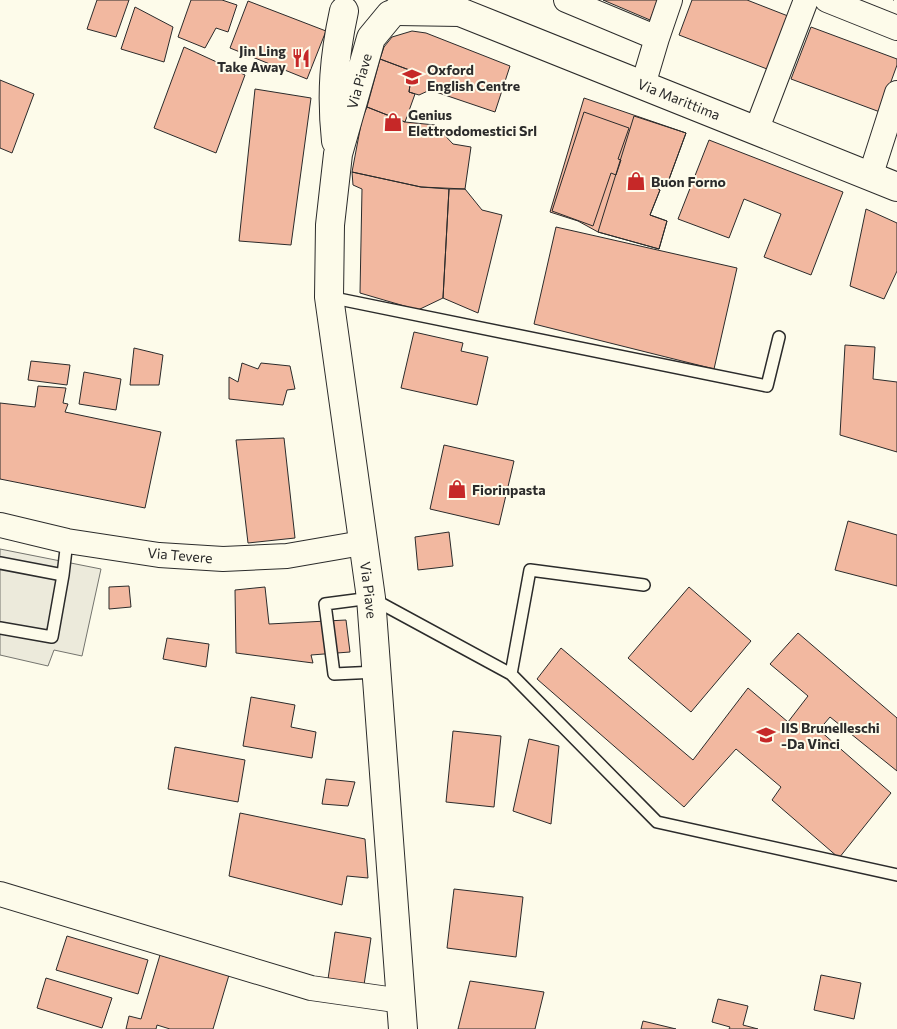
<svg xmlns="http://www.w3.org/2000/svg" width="897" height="1029" font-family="Commissioner,sans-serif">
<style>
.parking{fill:#eceadb;stroke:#74746e}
.building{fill:#f2b8a0;stroke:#2b2b2b}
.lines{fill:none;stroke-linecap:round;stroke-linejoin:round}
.service-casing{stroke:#2b2b2b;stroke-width:14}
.minor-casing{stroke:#2b2b2b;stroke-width:26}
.secondary-casing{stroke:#2b2b2b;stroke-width:30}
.primary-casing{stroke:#2b2b2b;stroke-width:30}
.service{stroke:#fdfbea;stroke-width:11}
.minor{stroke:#fdfbea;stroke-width:24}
.secondary{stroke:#fdfbea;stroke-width:28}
.primary{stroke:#fdfbea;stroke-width:28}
.fence{stroke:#2b2b2b;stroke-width:1;stroke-dasharray:6 2.5;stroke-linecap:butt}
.labels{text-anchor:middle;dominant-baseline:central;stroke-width:4;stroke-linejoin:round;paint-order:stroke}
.poi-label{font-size:14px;font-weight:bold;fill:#2b2b2b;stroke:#fdfbea;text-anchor:start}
.street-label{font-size:14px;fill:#2b2b2b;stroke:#fdfbea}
</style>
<rect width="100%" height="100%" fill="#fdfbea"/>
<path class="parking" d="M0 549 101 569 82 656 54 650 48 666 0 655Z"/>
<path class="building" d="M97 0H129L116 37 87 29Z
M191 0H222L237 5 228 32 216 28 205 48 178 37Z
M603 0H658L650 20Z
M692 0H747L788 16 767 69 679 35Z
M248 1 326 31 307 79 230 48Z
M135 7 173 27 164 62 121 49Z
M811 27 897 59V65L880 112 791 79Z
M412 31 426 33 510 66 495 112 430 90 419 95 409 92 412 71 380 59 384 47 392 37Z
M184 47 245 75 216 153 154 128Z
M380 59 412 71 409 92 415 94 405 122 367 107Z
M0 80 34 94 12 153 0 148Z
M255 89 311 98 291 245 239 241Z
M584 98 686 133 668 182 658 179 656 187 660 190 650 215 667 221 659 249 598 232 578 221 550 212Z
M367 107 405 122 435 125 453 144 471 147 465 189 421 187 352 172 362 119Z
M584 112 629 128 618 159 621 160 616 175 611 173 593 226 552 211Z
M634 116 686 133 668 182 658 179 656 187 660 190 650 215 667 221 659 249 598 232Z
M709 140 843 192 811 275 764 257 781 214 744 199 729 238 678 219Z
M352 172 421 187 449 189 443 298 418 310 360 293 362 189 353 185Z
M449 189H465L482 210 502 215 478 313 443 298Z
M866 209 897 223V271L884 299 850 286Z
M556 227 737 268 714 369 534 324Z
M414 332 463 343 461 351 488 357 477 405 401 388Z
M845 345 875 347 873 379 897 382V452L840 435Z
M134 348 163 355 159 385H130Z
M31 361 70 365 67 385 28 380Z
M242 363 258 369 261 363 290 366 295 389 287 390 283 405 229 399V377L238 382Z
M84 372 121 379 116 410 79 404Z
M38 386 66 388 63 403 68 404 65 412 161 432 145 508 0 479V403L35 407Z
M284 438 295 538 248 543 236 440Z
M444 445 514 461 499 525 430 509Z
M848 521 897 535V586L835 570Z
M449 532 453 566 418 570 415 537Z
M129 586 131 607 109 609V587Z
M265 587 269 624 346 620 350 652 311 655 313 663 236 653 235 590Z
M689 587 751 641 691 712 628 658Z
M798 633 897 718V771L830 717 819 730 891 793 839 858 772 800 781 787 736 749 684 807 537 679 561 648 693 760 748 688 788 722 808 696 770 664Z
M167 638 209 644 206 667 163 659Z
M251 697 295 705 291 727 316 732 312 758 243 746Z
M453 731 501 736 494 807 446 802Z
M529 739 559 746 551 824 513 811Z
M175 747 245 760 238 802 168 789Z
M326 779 355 782 348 806 322 804Z
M240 813 365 839 368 878 347 876 342 905 229 876Z
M454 889 523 897 516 957 447 948Z
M335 932 371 938 364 985 328 979Z
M67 936 148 960 138 994 56 970Z
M160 955 229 975 213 1029H170L157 1025 156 1029H126L129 1016 141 1019Z
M821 975 861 983 854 1019 814 1010Z
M46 978 112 998 102 1028 37 1008Z
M470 981 544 992 535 1029H458Z
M718 999 748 1006 743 1025 758 1029H729L730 1027 712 1022Z
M643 1021 676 1029H641Z"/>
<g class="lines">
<g class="service-casing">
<path id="service" d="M329 297 767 386 779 337
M0 563 63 575 52 637 0 628
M63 575 67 541
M377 672 334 674 325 604 371 598 511 674 530 570 644 585
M511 674 657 822 897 875"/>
</g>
<g class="minor-casing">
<path id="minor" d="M566 0 657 38 643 85
M827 0 897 28
M657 38 670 0
M756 131 806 0
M870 177 897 93
M0 525 67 541 159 555 223 559 287 556 362 543
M0 894 311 988 402 1001"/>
</g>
<g class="secondary-casing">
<path id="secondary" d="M397 11 460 12 897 187"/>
</g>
<g class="primary-casing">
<path id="primary" d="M390 15 371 38 338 154 330 225 329 297 371 598 403 1029
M336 141C331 94 334 57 344 11"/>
</g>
<use href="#service" class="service"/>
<use href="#minor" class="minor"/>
<use href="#secondary" class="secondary"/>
<use href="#primary" class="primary"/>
<path class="fence" d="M893 0H894"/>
</g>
<defs>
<g id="restaurant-bare" transform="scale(1.5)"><path d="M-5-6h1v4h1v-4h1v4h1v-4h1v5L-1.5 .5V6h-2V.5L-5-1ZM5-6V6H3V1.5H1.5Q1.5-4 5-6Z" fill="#c62828" stroke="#fdfbea" stroke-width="2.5" paint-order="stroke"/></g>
<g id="school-bare" transform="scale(1.5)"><path d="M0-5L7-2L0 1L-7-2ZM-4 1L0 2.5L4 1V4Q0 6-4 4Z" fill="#c62828" stroke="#fdfbea" stroke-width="2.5" paint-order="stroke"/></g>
<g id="shop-bare" transform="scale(1.5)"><path d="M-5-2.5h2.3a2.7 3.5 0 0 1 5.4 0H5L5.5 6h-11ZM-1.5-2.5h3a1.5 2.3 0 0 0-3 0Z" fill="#c62828" stroke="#fdfbea" stroke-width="2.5" paint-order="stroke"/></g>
</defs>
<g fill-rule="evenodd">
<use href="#restaurant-bare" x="301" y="58"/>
<use href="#school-bare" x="412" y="77"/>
<use href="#shop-bare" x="393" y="122"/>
<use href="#shop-bare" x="636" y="181"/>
<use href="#shop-bare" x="457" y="489"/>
<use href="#school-bare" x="766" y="735"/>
</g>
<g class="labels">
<g class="poi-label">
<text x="286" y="50" text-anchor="end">Jin Ling<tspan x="286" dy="16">Take Away</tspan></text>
<text x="427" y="69">Oxford<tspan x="427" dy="16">English Centre</tspan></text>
<text x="408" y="114">Genius<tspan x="408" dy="16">Elettrodomestici Srl</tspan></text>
<text x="651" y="181">Buon Forno</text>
<text x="472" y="489">Fiorinpasta</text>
<text x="781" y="727">IIS Brunelleschi<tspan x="781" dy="16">-Da Vinci</tspan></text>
</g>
<g class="street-label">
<text transform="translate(359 81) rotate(-74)">Via Piave</text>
<text transform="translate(679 99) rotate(22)">Via Marittima</text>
<text transform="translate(180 555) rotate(5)">Via Tevere</text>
<text transform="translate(369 590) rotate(83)">Via Piave</text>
</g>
</g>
</svg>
